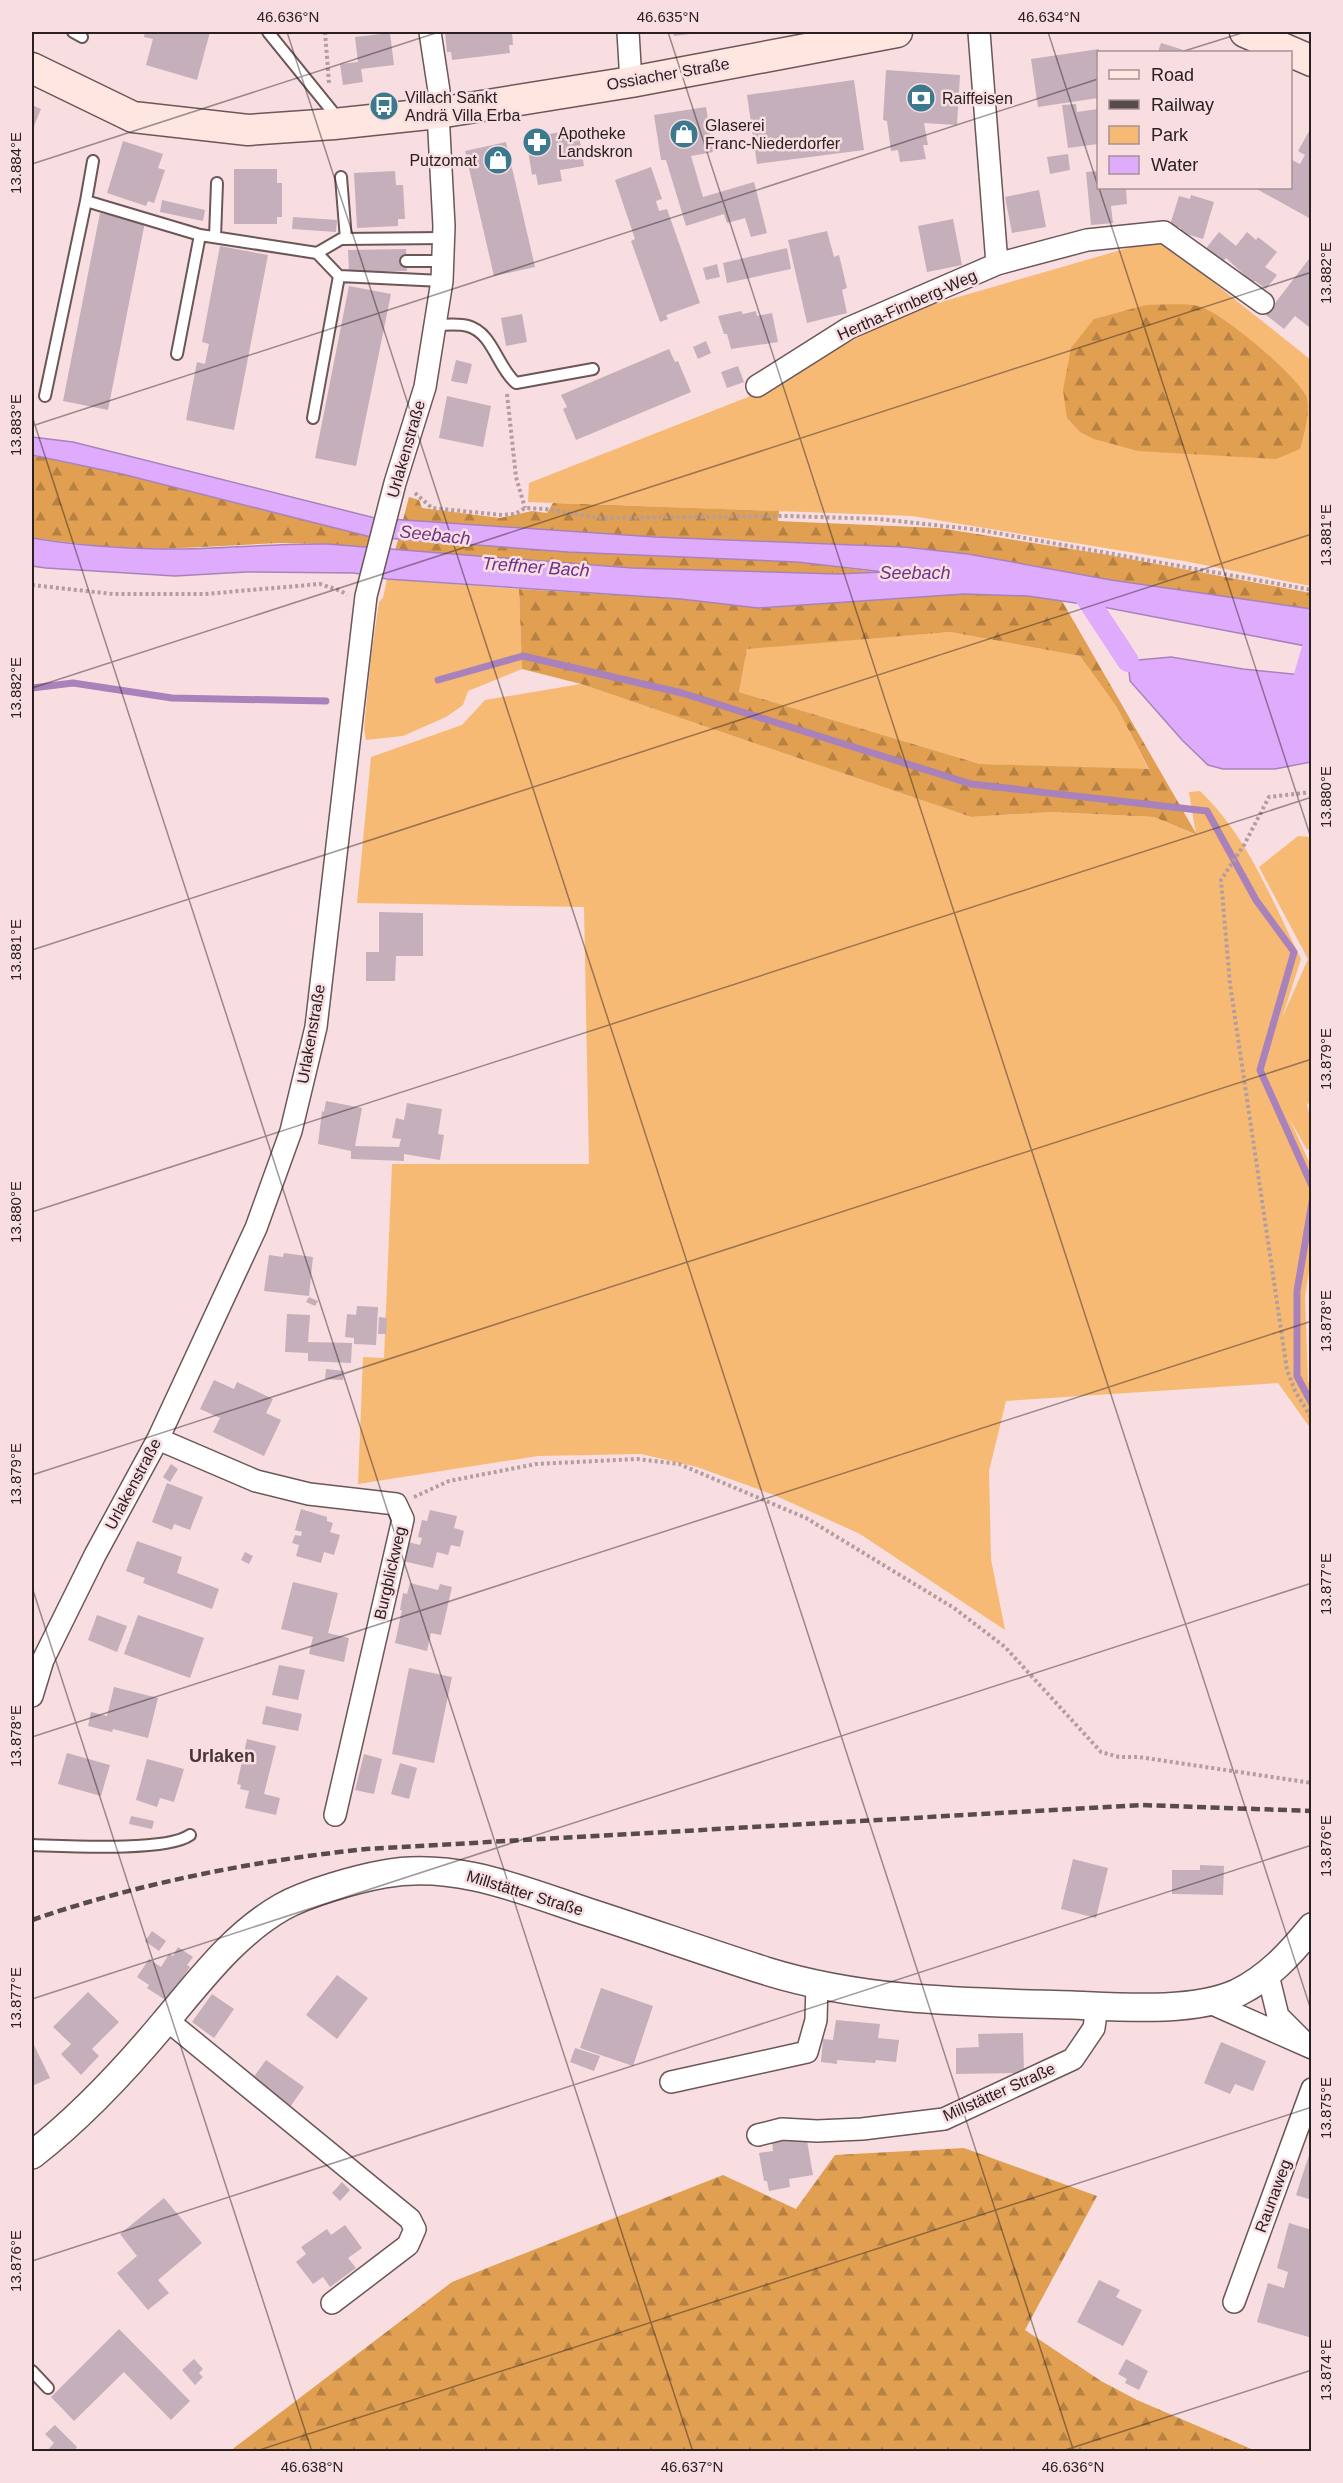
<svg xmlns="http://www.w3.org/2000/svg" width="1343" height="2483" font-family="Arial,sans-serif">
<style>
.green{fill:#f6ba75}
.forest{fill:url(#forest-firs);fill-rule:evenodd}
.water{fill:#dfacfd;stroke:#a982bb;stroke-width:1.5}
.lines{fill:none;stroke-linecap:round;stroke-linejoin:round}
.stream{stroke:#a982bb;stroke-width:7}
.canal{stroke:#dfacfd;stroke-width:22}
.building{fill:#c4afbb}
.service-casing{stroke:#6c5658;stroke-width:14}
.minor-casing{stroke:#6c5658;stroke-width:24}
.tertiary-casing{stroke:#6c5658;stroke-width:30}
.secondary-casing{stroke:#6c5658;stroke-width:33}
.path{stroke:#b29d9f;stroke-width:4;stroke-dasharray:3 3;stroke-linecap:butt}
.service{stroke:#fff;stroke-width:10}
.minor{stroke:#fff;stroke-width:21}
.tertiary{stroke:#fff;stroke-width:27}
.secondary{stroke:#fee7e0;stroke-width:30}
.rail{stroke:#584b4c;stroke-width:4.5;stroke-dasharray:9 4.5;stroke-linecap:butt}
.ticks{fill:none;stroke:#2a2021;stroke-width:1.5;stroke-opacity:0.45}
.labels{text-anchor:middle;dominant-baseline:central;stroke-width:5;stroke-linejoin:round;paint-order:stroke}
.street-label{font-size:16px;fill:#2a2021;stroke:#f8dee0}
.poi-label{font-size:16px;fill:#2a2021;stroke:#f8dee0;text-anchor:start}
.water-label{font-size:18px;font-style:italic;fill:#6e318d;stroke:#f8dee0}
.neighbourhood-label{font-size:18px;font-weight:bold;fill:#493537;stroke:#f8dee0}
.neatline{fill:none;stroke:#2a2021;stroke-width:2}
.ticks-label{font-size:15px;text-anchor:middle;fill:#2a2021}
</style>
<defs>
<pattern id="forest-firs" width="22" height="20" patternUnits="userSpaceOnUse" patternTransform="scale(1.5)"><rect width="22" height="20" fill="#e09f51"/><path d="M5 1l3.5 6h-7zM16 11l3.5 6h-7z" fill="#b68143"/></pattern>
</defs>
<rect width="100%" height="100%" fill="#f8dee0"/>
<path class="green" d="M1159 239 1311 360V586L1184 561 912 516 528 502 529 483 748 397 903 313Z
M387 579 519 589 522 669 468 691 463 705 446 717 403 736 366 740 364 728 371 657 379 602 383 598Z
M950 632 1080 656 1116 706 1149 770 980 764 739 692 747 648Z
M581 684 971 817 1052 812 1154 817 1196 835 1189 792 1200 791C1248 837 1272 900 1301 959L1282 1018 1308 959 1259 867 1298 836 1311 837 1312 1099 1307 1105 1311 1120 1312 1146 1307 1150 1289 1118 1311 1166V1258L1305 1297 1308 1381 1311 1387V1429L1278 1383 1006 1401 989 1471 991 1559 1005 1630 860 1534 774 1495 697 1467 641 1454 538 1456 358 1484 363 1357 384 1358 392 1164H589L584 907 357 903 371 757 462 725 485 700Z"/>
<path class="forest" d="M1146 305C1162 305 1182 303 1198 306 1221 311 1293 373 1305 394 1312 406 1304 435 1300 449L1276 459 1138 451 1094 439 1080 432 1067 418 1063 390 1071 348 1094 319Z
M32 455 122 474 371 537 368 548 327 544 279 543 162 549 99 546 32 538Z
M409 497 419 500 422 508 500 518 532 511 547 513 553 503 779 511 778 521 939 528 1109 555 1311 593V609L1111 580 968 554 904 547 655 537 403 520Z
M398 540 797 562 884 573 837 574 632 568 395 550Z
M519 589 681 599 758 608 964 594 1028 596 1062 601 1197 835 1154 817 1052 812 971 817 581 684 522 669ZM950 632 1080 656 1116 706 1149 769 980 764 739 692 747 649Z
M964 2148 1097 2196 1025 2330 1101 2381 1137 2400 1256 2451H230L452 2282 723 2175 796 2209 835 2155Z"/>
<path class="water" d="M32 437 73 442 375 518 655 537 904 547 968 554 1111 580 1311 609V647L1103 607 1028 596 964 594 758 608 681 599 387 579 354 573 246 572 175 576 46 568 32 566V538C74 545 118 548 161 549 216 550 272 543 327 544L632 568 837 574 884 572 797 562 568 552 371 537 122 474 32 455Z
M1171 657 1243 669 1311 676V762L1275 769H1223L1208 765 1183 741 1130 681 1128 661Z"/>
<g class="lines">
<path class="stream" d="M438 680 523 656 682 693 971 784 1207 811 1256 900 1294 952 1260 1070 1312 1186
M32 688 73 683 172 698 326 701
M1312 1202 1297 1291V1376L1312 1404"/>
<path class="canal" d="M1082 591 1128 661
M1305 675 1312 651"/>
</g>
<path class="building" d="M145 32H210L197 80 146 65 153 39 144 37Z
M445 32H512L513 45H509L510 53 452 60 451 52H447Z
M673 32H698V33L674 36Z
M390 33 394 65 361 69 363 82 343 85 340 64 358 62 355 37Z
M1161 43 1190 52H1158Z
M1099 49 1098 98 1038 107 1031 59Z
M886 70 960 75 957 125 924 123 928 145H923L926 159 900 162 898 150 891 151 887 121 883 120Z
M854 80 864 150 757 164 747 95Z
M1076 104 1077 112 1098 109V144L1068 148 1062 105Z
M32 105 41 109 32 131Z
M706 107 713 152 691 156 703 197 754 182 767 233 751 237 745 218 727 223 724 214 686 226 666 160H661L654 115Z
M1312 126V215L1309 218 1255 188H1290V159L1300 164 1305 155 1298 151Z
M578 129 584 166 560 170 562 181 538 185 536 174 532 175 526 138Z
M123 141 163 154 158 168 165 170 154 203 148 201 146 206 107 193Z
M506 142 535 267 494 276 465 151Z
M1068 154 1070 170 1050 174 1047 157Z
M651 167 662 199 656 201 659 211 667 209 700 303 666 315 668 319 660 322 631 241 635 239 615 180Z
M234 169H277V183H282V217H277V224H234Z
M395 171 396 185H403L405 219H398V226L357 228 354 173Z
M1098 171V188H1126L1127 204 1111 206 1113 223 1091 225 1086 172Z
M1039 190 1046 227 1012 233 1005 197Z
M1191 195 1214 202 1203 239 1180 232 1181 228 1170 225 1179 196 1190 199Z
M162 200 205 210 203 221 160 212Z
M100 213 145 222 108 410 63 401Z
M293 217 337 220 336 232 292 229Z
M953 219 962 265 927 272 918 226Z
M827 231 834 257 839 255 847 288 842 290 847 313 807 323 788 240Z
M1219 232 1236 246 1247 232 1256 240 1258 237 1277 252 1265 267 1277 275 1266 289 1255 281 1253 283 1226 258 1221 264 1204 251Z
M220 246 268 255 234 430 186 420 197 362 205 364 209 344 202 342Z
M787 248 791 269 727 283 723 263Z
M406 249 407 271 349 272 348 250Z
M1312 255V325L1309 327 1295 316 1284 329 1266 315Z
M717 264 720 277 706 280 703 268Z
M349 286 391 294 356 466 315 458Z
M741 311 743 314 756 311 757 316 772 313 778 342 731 349 727 334H724L718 316Z
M522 314 527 342 506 346 501 318Z
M706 341 711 353 698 359 693 347Z
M669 349 675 362 678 361 691 392 576 440 563 409 567 407 561 395Z
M456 360 472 364 467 384 451 381Z
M738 366 744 382 727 388 721 372Z
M447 396 491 406 483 447 439 438Z
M379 912 423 913V956H396L395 981H366V952H379Z
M326 1101 362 1108 355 1146 399 1147 401 1139 392 1138 396 1118 404 1120 407 1103 442 1109 438 1134 444 1135 440 1160 404 1154V1161L351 1159V1151L318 1144 322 1111 324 1112Z
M284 1253 313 1257 309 1296 264 1291 269 1255 283 1257Z
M309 1297 318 1301 315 1306 306 1302Z
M357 1306 378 1307 376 1345 354 1344V1338L345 1337 347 1314 356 1315Z
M287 1314 310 1315 308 1342 352 1343 351 1363 308 1361V1353L285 1352Z
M379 1317 387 1318 386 1334H378Z
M326 1369 344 1371 343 1380 325 1379Z
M214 1380 234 1389 237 1382 273 1399 266 1413 281 1420 264 1456 213 1432 220 1418 200 1409Z
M171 1464 178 1469 170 1482 163 1477Z
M167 1483 203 1497 190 1530 174 1524 172 1530 152 1522Z
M301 1509 327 1517V1521L333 1523 330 1532 340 1535 334 1555 324 1552 321 1563 296 1556 299 1545 292 1543 295 1535 301 1536 302 1532 295 1530Z
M430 1510 457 1516 454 1528 464 1531 460 1547 451 1545 448 1555 437 1552 433 1568 403 1561 408 1542 420 1545 422 1538 418 1537 422 1520 427 1521Z
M137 1541 182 1557 177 1573 219 1589 212 1609 143 1583 145 1578 126 1571Z
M245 1552 253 1556 249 1564 241 1560Z
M293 1582 338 1593 328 1633 349 1638 344 1662 309 1654 313 1637 281 1629Z
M410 1583 438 1590 440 1584 452 1587 441 1635 431 1633 427 1651 395 1643 402 1610H400L403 1593 407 1594Z
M97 1615 127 1626 117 1652 88 1640Z
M138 1615 204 1638 190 1678 124 1654Z
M279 1665 305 1670 298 1700 272 1695Z
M409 1668 452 1677 434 1763 392 1754Z
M114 1687 158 1698 148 1738 113 1729 112 1732 88 1726 91 1712 107 1716Z
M266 1706 302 1714 298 1731 262 1724Z
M247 1739 276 1746 264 1794 280 1798 276 1815 245 1808 249 1791 240 1789 241 1785 237 1784Z
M67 1753 110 1765 101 1796 58 1784Z
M364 1754 382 1759 374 1794 355 1790Z
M147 1759 184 1769 174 1802 160 1798 157 1807 136 1800Z
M400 1763 417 1768 409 1799 391 1794Z
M131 1816 154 1821 152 1829 129 1824Z
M1073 1859 1108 1868 1096 1918 1061 1909Z
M1200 1865 1224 1866 1223 1895 1172 1894V1870H1200Z
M152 1931 166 1941 159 1951 145 1941Z
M178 1947 193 1957 187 1965 190 1967 167 2001 147 1988 149 1985 137 1977 149 1959 161 1967 169 1954 173 1956Z
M337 1975 368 1998 337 2039 306 2015Z
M601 1988 653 2006 633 2066 580 2048Z
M88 1992 119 2022 92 2049 99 2056 81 2075 61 2054 71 2044 53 2027Z
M212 1994 234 2009 214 2038 192 2022Z
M836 2020 880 2024 878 2038 899 2040 896 2062 876 2060 875 2063 837 2060V2064L821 2062 823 2039 833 2040Z
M1023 2033 1024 2073 956 2074V2048L979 2047 978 2034Z
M32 2041 50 2078 32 2086Z
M1221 2042 1266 2061 1253 2091 1235 2084 1230 2094 1204 2083Z
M575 2048 600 2056 594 2071 570 2062Z
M266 2060 304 2087 288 2110 250 2082Z
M806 2135 813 2175 789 2179 790 2187 769 2191 767 2181H764L759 2153 773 2151 772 2141Z
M1312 2146V2200L1296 2195Z
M342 2182 350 2190 340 2201 332 2193Z
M164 2198 202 2243 158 2280 169 2293 148 2310 117 2273 137 2256 120 2234Z
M1289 2223 1312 2230V2338L1257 2322 1268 2283 1284 2288 1288 2272 1277 2268Z
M345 2225 362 2248 348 2258 356 2268 330 2287 323 2277 313 2284 296 2262 306 2254 301 2247 327 2229 331 2235Z
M1099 2280 1120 2290 1116 2297 1142 2310 1123 2346 1077 2322Z
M119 2329 190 2401 171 2420 124 2372 74 2421 51 2397Z
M194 2359 203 2369 199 2373 203 2377 195 2385 182 2370Z
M1126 2359 1148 2371 1139 2390 1125 2383 1127 2379 1118 2374Z
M55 2425 77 2447 73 2452H46L54 2443 45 2434Z"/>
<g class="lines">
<g class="service-casing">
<path id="service" d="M73 32 82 37
M268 32 332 111 333 121
M341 177 346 239
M86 201 93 161
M215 237 217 183
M317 253 339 276 442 281
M406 261H443
M435 325C445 325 458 323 468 326 493 333 497 367 516 383L593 369
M177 354 200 235
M45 396 86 201 200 235 317 253 341 239 444 238
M313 418 339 276
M32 1845C65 1846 166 1852 190 1835
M32 2371 48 2388"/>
</g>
<g class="minor-casing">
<path id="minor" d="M628 32 631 82
M979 32 997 264
M757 386 849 328 997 264 1087 240 1164 232 1263 303
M158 1439 256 1481 309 1494 396 1504 403 1519 335 1815
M32 1696 43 1660 95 1555 158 1439 256 1228 291 1131 316 1027 366 596 395 483 425 387 442 281 444 226 438 113 439 91 430 32
M1268 1975 1278 2016 1301 2039
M1208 2002 1312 2048
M167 2020 410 2219 415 2229 408 2245 332 2303
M671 2082 807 2052 816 2020 817 1983
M758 2135 782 2129 817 2131 862 2129 944 2119 1073 2059 1094 2028 1097 2006
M1234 2302 1312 2089"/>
</g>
<g class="tertiary-casing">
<path id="tertiary" d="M32 2155C81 2117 124 2071 164 2023 199 1982 233 1935 282 1907 307 1893 356 1879 384 1874 455 1861 522 1890 588 1912 647 1931 706 1952 766 1971 866 2002 969 2002 1072 2005 1120 2007 1193 2013 1237 1993 1268 1978 1290 1954 1312 1927"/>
</g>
<g class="secondary-casing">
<path id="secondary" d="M1245 32 1312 61
M32 68 133 117 248 130 334 124 438 113 631 82 897 32"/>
</g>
<path class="path" d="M325 32 329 83
M507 394 516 477 525 508
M415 493 432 508 502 515 515 514 525 508 545 509 601 518 787 516 879 519 980 530 1312 590
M32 585 113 594H205L320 584 341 591 347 595
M1312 792 1269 797 1244 845 1221 880 1230 984 1287 1370 1295 1391 1312 1419
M414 1497 449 1481 536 1464 637 1459 679 1464 806 1518 954 1608 1005 1647 1101 1752 1119 1757H1139L1312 1783"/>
<use href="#service" class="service"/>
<use href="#minor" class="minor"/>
<use href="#tertiary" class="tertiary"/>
<use href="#secondary" class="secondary"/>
<path class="rail" d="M32 1920C139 1883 253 1861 366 1849L1141 1805 1312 1811"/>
</g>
<path class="ticks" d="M287 32 1074 2452M668 32 1312 2013M1048 32 1098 186M1181 52 1245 32M32 164 439 32M1099 188 1312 841M32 416 693 2452M32 426 1098 79M32 688 1312 272M32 950 1312 534M32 1212 1312 797M32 1475 1312 1059M32 1587 312 2452M32 1737 1312 1321M32 1999 1312 1583M32 2261 1312 1845M253 2452 1312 2107M1059 2452 1312 2370"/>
<defs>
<g id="bank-disc" transform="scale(1.5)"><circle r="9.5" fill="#3c798f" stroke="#f8dee0"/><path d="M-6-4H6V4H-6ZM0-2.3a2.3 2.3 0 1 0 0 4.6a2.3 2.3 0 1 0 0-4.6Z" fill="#fff"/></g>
<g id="bus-disc" transform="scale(1.5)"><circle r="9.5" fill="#3c798f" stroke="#f8dee0"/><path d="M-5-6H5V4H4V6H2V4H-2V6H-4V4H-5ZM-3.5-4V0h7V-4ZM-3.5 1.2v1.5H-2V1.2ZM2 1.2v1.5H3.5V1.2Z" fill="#fff"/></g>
<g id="shop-disc" transform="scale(1.5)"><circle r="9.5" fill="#3c798f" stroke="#f8dee0"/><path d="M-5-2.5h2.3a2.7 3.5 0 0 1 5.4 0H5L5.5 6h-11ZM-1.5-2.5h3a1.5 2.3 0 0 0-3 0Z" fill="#fff"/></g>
<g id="pharmacy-disc" transform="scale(1.5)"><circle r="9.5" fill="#3c798f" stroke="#f8dee0"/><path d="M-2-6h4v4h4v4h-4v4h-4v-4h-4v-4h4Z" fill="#fff"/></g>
</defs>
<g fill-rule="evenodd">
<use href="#bank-disc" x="921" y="98"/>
<use href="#bus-disc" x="384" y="106"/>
<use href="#shop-disc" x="684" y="134"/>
<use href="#pharmacy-disc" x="537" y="142"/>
<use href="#shop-disc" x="498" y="160"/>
</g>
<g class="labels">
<g class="street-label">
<text transform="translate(668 74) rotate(-10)">Ossiacher Straße</text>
<text transform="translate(907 305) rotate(-24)">Hertha-Firnberg-Weg</text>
<text transform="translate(406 449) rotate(-74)">Urlakenstraße</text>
<text transform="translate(311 1034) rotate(-80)">Urlakenstraße</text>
<text transform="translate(133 1484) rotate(-62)">Urlakenstraße</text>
<text transform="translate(390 1573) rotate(-77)">Burgblickweg</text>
<text transform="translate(525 1893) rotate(17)">Millstätter Straße</text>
<text transform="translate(999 2092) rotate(-24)">Millstätter Straße</text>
<text transform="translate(1273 2196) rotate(-70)">Raunaweg</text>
</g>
<g class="poi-label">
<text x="405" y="97">Villach Sankt<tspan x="405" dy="18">Andrä Villa Erba</tspan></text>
<text x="942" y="98">Raiffeisen</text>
<text x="705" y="125">Glaserei<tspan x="705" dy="18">Franc-Niederdorfer</tspan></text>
<text x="558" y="133">Apotheke<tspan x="558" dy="18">Landskron</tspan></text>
<text x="477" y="160" text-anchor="end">Putzomat</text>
</g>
<g class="water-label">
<text transform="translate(435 535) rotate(6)">Seebach</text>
<text transform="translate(536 567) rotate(4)">Treffner Bach</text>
<text x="915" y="573">Seebach</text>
</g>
<g class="neighbourhood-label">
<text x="222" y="1756">Urlaken</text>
</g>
</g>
<rect width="1343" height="2483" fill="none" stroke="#f8dee0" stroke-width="66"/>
<rect x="1097" y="51" width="195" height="138" fill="#f8dee0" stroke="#a69294" stroke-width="1.5"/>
<rect x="1109" y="70" width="30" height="9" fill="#fee7e0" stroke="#a69294" stroke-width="1.5"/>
<text x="1151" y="81" font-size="18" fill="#2a2021">Road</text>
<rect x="1109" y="100" width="30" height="9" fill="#584b4c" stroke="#a69294" stroke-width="1.5"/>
<text x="1151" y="111" font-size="18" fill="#2a2021">Railway</text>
<rect x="1109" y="126" width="30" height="18" fill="#f6ba75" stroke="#a69294" stroke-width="1.5"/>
<text x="1151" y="141" font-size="18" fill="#2a2021">Park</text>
<rect x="1109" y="156" width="30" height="18" fill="#dfacfd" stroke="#a69294" stroke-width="1.5"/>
<text x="1151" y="171" font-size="18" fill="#2a2021">Water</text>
<rect x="33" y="33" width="1277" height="2417" class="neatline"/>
<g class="ticks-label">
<text x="288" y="22">46.636°N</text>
<text x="668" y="22">46.635°N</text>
<text x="1049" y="22">46.634°N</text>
<text transform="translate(16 163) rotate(-90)" y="5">13.884°E</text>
<text transform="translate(1326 273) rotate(-90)" y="5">13.882°E</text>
<text transform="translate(16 425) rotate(-90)" y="5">13.883°E</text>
<text transform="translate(1326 535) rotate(-90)" y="5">13.881°E</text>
<text transform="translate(16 688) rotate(-90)" y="5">13.882°E</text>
<text transform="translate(1326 797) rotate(-90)" y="5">13.880°E</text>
<text transform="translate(16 950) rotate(-90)" y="5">13.881°E</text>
<text transform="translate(1326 1059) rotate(-90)" y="5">13.879°E</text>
<text transform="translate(16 1212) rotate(-90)" y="5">13.880°E</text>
<text transform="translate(1326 1321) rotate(-90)" y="5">13.878°E</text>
<text transform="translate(16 1474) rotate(-90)" y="5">13.879°E</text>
<text transform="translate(1326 1584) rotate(-90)" y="5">13.877°E</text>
<text transform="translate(16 1736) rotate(-90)" y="5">13.878°E</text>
<text transform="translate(1326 1846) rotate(-90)" y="5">13.876°E</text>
<text transform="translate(16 1998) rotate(-90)" y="5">13.877°E</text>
<text transform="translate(1326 2108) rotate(-90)" y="5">13.875°E</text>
<text transform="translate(16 2261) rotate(-90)" y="5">13.876°E</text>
<text transform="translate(1326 2370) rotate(-90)" y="5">13.874°E</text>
<text x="312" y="2472">46.638°N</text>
<text x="692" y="2472">46.637°N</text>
<text x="1073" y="2472">46.636°N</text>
</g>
</svg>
